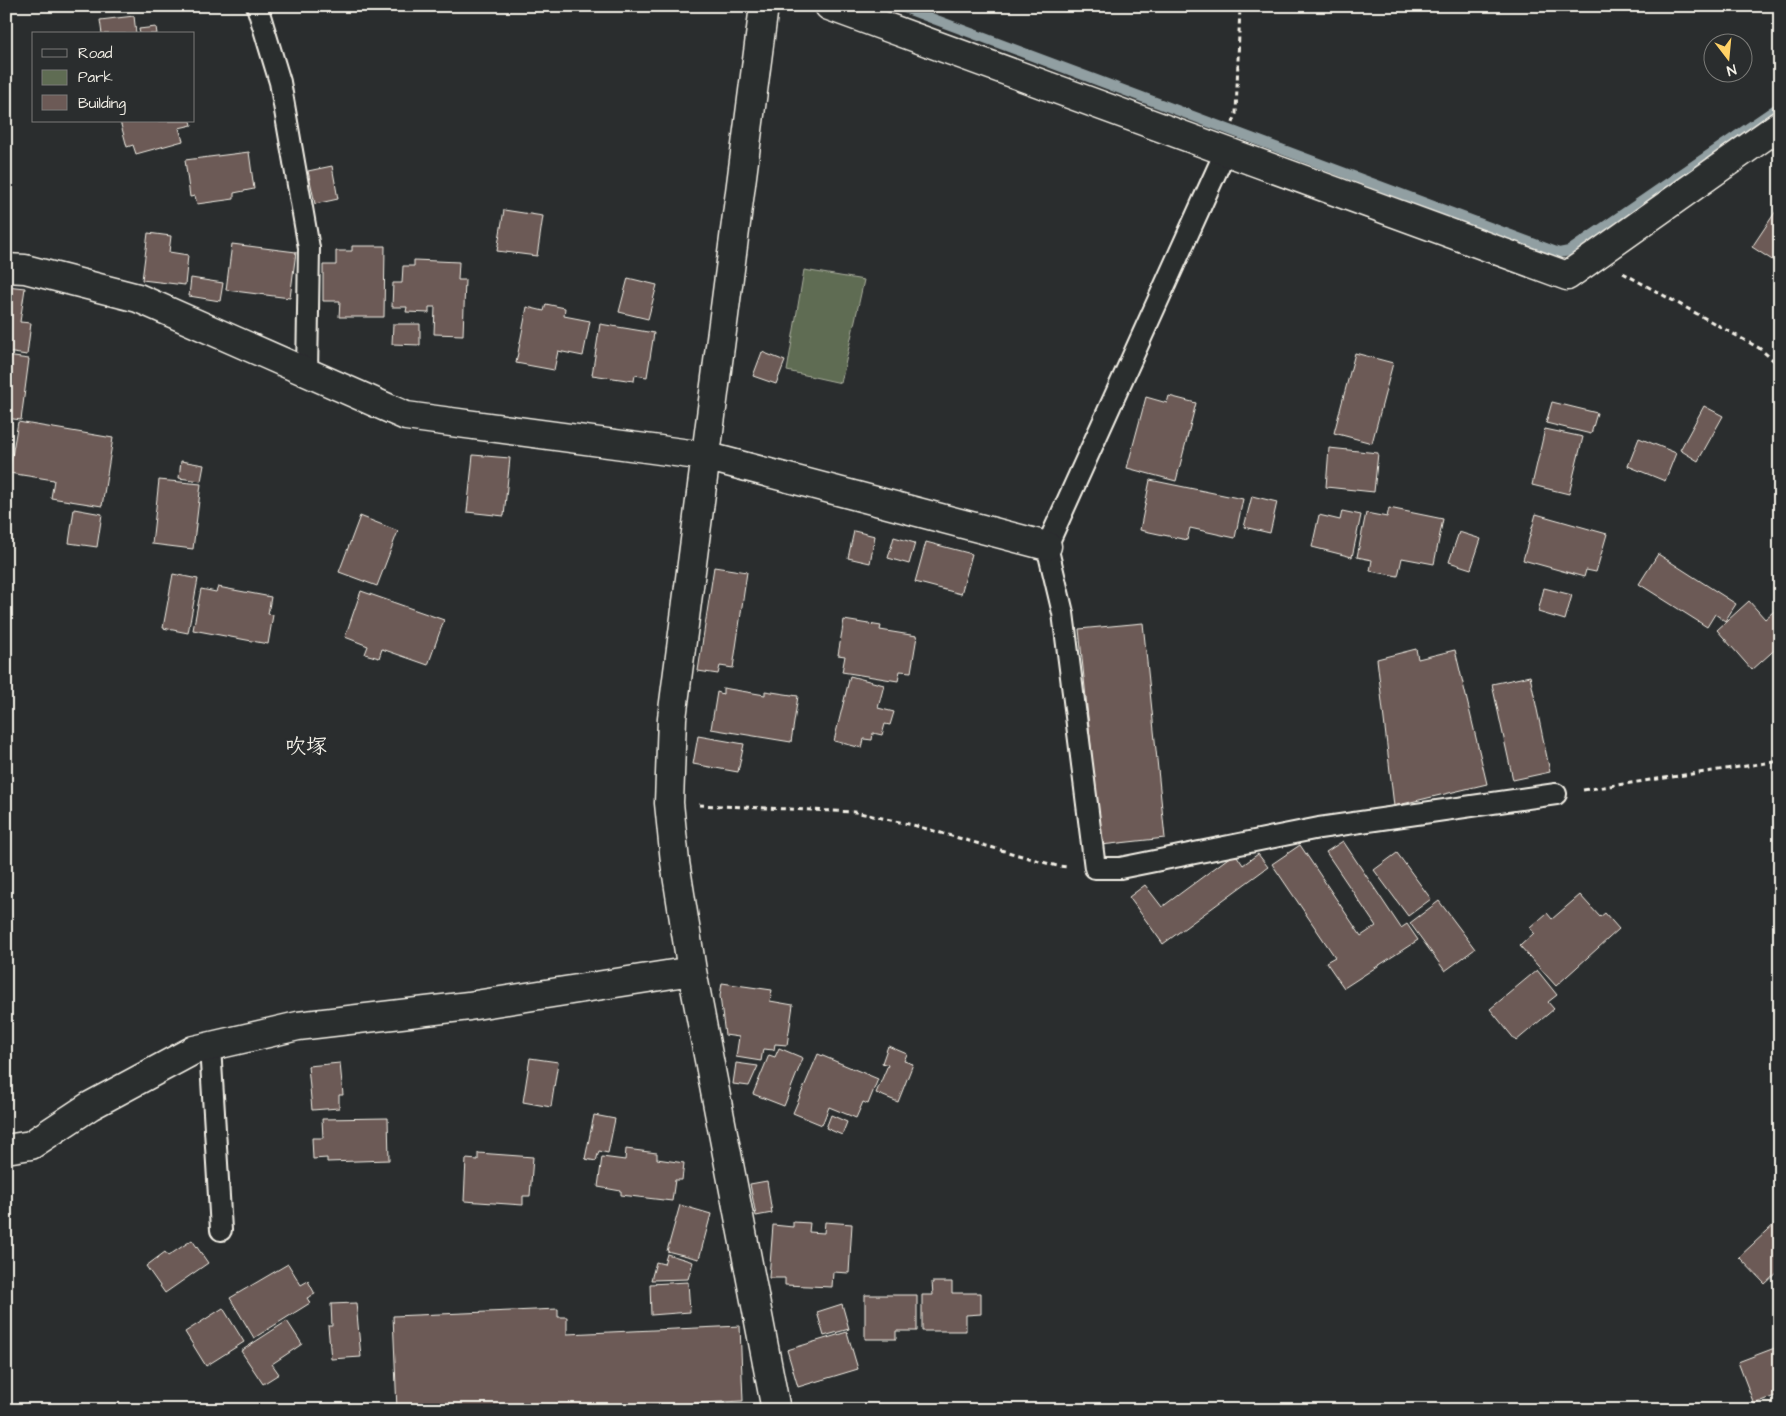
<svg xmlns="http://www.w3.org/2000/svg" width="1786" height="1416" font-family="'Architects Daughter','Klee One',sans-serif">
<style>
.green{fill:#5f6c53;stroke:#aaae9e}
.lines{fill:none;stroke-linecap:round;stroke-linejoin:round}
.stream{stroke:#919fa2;stroke-width:10}
.building{fill:#6c5a56;stroke:#f4f1e8}
.lane-casing{stroke:#f4f1e8;stroke-width:24}
.street-casing{stroke:#f4f1e8;stroke-width:31}
.path{stroke:#f4f1e8;stroke-width:3;stroke-dasharray:5 4;stroke-linecap:butt}
.lane{stroke:#2a2d2e;stroke-width:20}
.street{stroke:#2a2d2e;stroke-width:28}
.labels{text-anchor:middle;dominant-baseline:central;stroke-width:4.5;stroke-linejoin:round;paint-order:stroke}
.quarter-label{font-size:21px;font-weight:bold;fill:#f4f1e8;stroke:#2a2d2e}
</style>
<rect width="100%" height="100%" fill="#2a2d2e"/>
<filter id="ink" filterUnits="userSpaceOnUse"><feTurbulence type="fractalNoise" baseFrequency=".02" numOctaves="2"/><feDisplacementMap in="SourceGraphic" scale="10" xChannelSelector="R" yChannelSelector="G"/><feConvolveMatrix kernelMatrix="1 2 1 2 8 2 1 2 1" color-interpolation-filters="sRGB"/></filter>
<g filter="url(#ink)">
<path class="green" d="M804 270 864 280 841 383 787 371Z"/>
<g class="lines">
<path class="stream" d="M899 6 1559 253 1569 251 1780 106"/>
</g>
<path class="building" d="M134 16 136 34H102L100 20Z
M156 27 157 34H140L139 29Z
M120 121H191L192 125 179 128 183 141 136 154 133 145 127 147Z
M249 152 254 189 234 193V199L197 204 195 196 190 197 185 160Z
M332 166 338 199 315 204 308 171Z
M1780 205V265L1752 247Z
M504 210 543 216 537 256 497 251Z
M148 233 171 236 169 252 188 255 185 285 142 280Z
M232 244 296 252 290 298 226 290Z
M352 246H385L384 317H339L340 301H323V265H336V251H352Z
M414 260 459 262 458 280H465L463 335 434 334 435 307H429V313L406 312 407 307H392L393 283H402L403 266H414Z
M191 278 223 283 220 301 189 296Z
M628 278 657 285 648 319 619 312Z
M6 286 25 288 20 322 31 323 27 355 6 352Z
M546 304 565 308 564 316 590 321 583 356 558 351 554 370 516 363 527 307 544 311Z
M393 324H420V345L392 344Z
M600 324 654 333 647 377 635 375 634 381 592 375Z
M762 352 785 361 776 384 753 376Z
M1355 353 1393 363 1372 443 1334 433Z
M6 356 29 359 21 420 6 418Z
M1169 396 1196 403 1176 481 1127 468 1146 397 1167 403Z
M1552 402 1597 413 1591 434 1546 423Z
M1704 406 1723 416 1698 461 1680 450Z
M18 422 113 438 102 506 51 498 54 480 9 473Z
M1545 429 1583 437 1569 494 1532 485Z
M1639 438 1676 453 1665 481 1628 466Z
M1329 448 1378 453 1374 492 1326 487Z
M473 455 510 458 504 516 467 512Z
M181 461 204 465 201 481 179 478Z
M159 480 201 484 193 549 152 544Z
M1150 480 1243 499 1235 538 1190 528 1187 540 1140 530Z
M1252 496 1277 502 1270 533 1244 527Z
M1389 508 1443 519 1434 564 1402 558 1398 576 1370 571 1372 560 1357 557 1366 513 1387 517Z
M74 509 102 514 97 547 69 543Z
M1342 511 1361 515 1352 557 1312 547 1319 515 1340 520Z
M1536 514 1607 534 1596 572 1586 570 1584 577 1523 560Z
M360 516 398 531 377 586 339 572Z
M854 531 875 536 870 563 848 558Z
M1459 532 1481 539 1471 569 1449 562Z
M894 537 915 543 909 564 888 558Z
M926 542 972 554 961 594 915 582Z
M1658 554 1736 604 1725 621 1715 614 1707 627 1639 584Z
M714 567 747 572 733 668 720 666 718 674 698 671Z
M173 574 198 579 188 633 163 628Z
M218 587 271 597 268 614 273 615 268 644 193 630 201 589 216 592Z
M1544 588 1572 595 1565 620 1538 612Z
M361 591 444 620 428 665 382 649 379 658 365 654 368 646 345 637Z
M1749 601 1765 619 1780 606V645L1752 670 1717 630Z
M844 620 881 626 880 630 917 636 911 672 900 671 898 681 842 672 845 656 838 655Z
M1143 623 1165 838 1101 845 1079 629Z
M1416 649 1418 659 1455 650 1487 784 1394 806 1377 659Z
M850 676 884 685 878 708 894 712 890 725 885 724 882 735 873 733 872 740 864 739 862 748 834 741Z
M1530 676 1550 772 1513 780 1492 684Z
M723 688 765 695V691L798 696 791 742 711 729 717 692 723 694Z
M698 736 744 744 738 772 693 764Z
M1343 841 1401 928 1407 924 1418 940 1344 988 1326 962 1335 957 1272 864 1300 845 1361 936 1376 926 1326 852Z
M1235 853 1243 865 1258 854 1268 867 1163 944 1129 897 1145 885 1162 907Z
M1397 853 1431 899 1408 916 1374 870Z
M1580 895 1600 917 1605 913 1619 929 1556 986 1520 946 1534 933 1530 928 1547 913 1552 919Z
M1439 901 1475 949 1445 971 1410 923Z
M1537 970 1557 995 1548 1002 1554 1009 1516 1041 1490 1009Z
M722 983 772 990 770 1001 793 1005 787 1045 775 1044 774 1050 763 1049 761 1061 736 1057 739 1037 725 1035 720 996Z
M888 1046 907 1054 904 1061 913 1064 898 1102 876 1093 888 1065 882 1063Z
M779 1048 803 1058 784 1106 753 1094 769 1055 775 1057Z
M818 1054 878 1079 868 1104 863 1102 856 1118 829 1107 822 1125 793 1113Z
M530 1058 558 1062 551 1107 523 1102Z
M340 1063 343 1095H339V1108L312 1110 308 1066Z
M736 1063 758 1066 749 1086 733 1084Z
M594 1115 615 1119 608 1153 599 1151 596 1161 585 1159Z
M831 1115 847 1122 842 1135 826 1128Z
M388 1118 389 1160 327 1162V1158L313 1159 312 1138H323L322 1119Z
M626 1149 657 1153V1159L684 1163 682 1180H675L672 1201 621 1195V1191L598 1187 602 1157 625 1160Z
M478 1153 533 1157 530 1196H523V1205L464 1201 466 1159 478 1160Z
M767 1181 772 1213 756 1216 750 1184Z
M680 1205 711 1214 699 1259 667 1251Z
M1780 1219V1270L1765 1284 1739 1257Z
M793 1222 810 1223 809 1232 824 1233 825 1222 852 1224 849 1273 833 1272 832 1287 785 1285V1278H769L773 1225 793 1227Z
M192 1240 208 1263 165 1293 146 1266 165 1252 168 1256Z
M667 1254 693 1262 688 1279 651 1280 656 1262 664 1264Z
M288 1264 301 1285 308 1281 315 1294 307 1298 310 1303 254 1338 230 1298Z
M688 1282 690 1312 651 1315 650 1284Z
M932 1282H952V1293H981V1314L966 1315V1331H922V1295H933Z
M865 1295H917V1331H896V1339H865Z
M356 1303 361 1357 331 1359 328 1326H332L331 1304Z
M842 1304 849 1329 824 1336 817 1312Z
M223 1308 244 1342 206 1366 185 1332Z
M558 1309V1317H567V1334L740 1326 743 1401 548 1410H397L393 1316Z
M287 1321 302 1344 272 1364 279 1374 263 1384 241 1351Z
M847 1332 858 1369 798 1387 787 1350Z
M1780 1346V1394L1754 1404 1738 1362Z"/>
<g class="lines">
<g class="lane-casing">
<path id="lane" d="M257 6 280 82 309 248 307 373
M1226 150 1047 546 1063 613 1095 868H1120L1319 828 1556 794
M210 1046 221 1230"/>
</g>
<g class="street-casing">
<path id="street" d="M764 6 672 718 669 803 675 862 692 971 776 1410
M829 6 1567 276 1780 125
M6 268 25 269 138 298 406 416 705 456 1047 546
M6 1149 31 1145 90 1106 194 1050 298 1026 469 1006 692 971"/>
</g>
<path class="path" d="M1233 123 1236 114 1240 6
M1623 273 1759 348 1780 366
M1583 790 1780 761
M699 805 855 812 913 825 1057 866 1068 867"/>
<use href="#lane" class="lane"/>
<use href="#street" class="street"/>
</g>
</g>
<g class="labels">
<g class="quarter-label">
<text x="306" y="746">吹塚</text>
</g>
</g>
<rect width="1786" height="1416" fill="none" stroke="#2a2d2e" stroke-width="25"/>
<rect x="12" y="12" width="1761" height="1391" fill="none" stroke="#f4f1e8" stroke-width="2" filter="url(#ink)"/>
<rect x="32" y="32" width="162" height="90" fill="#2a2d2e" stroke="#7b7b78"/>
<rect x="42" y="49" width="25" height="8" fill="#2a2d2e" stroke="#7b7b78"/>
<text x="78" y="58" font-size="15" fill="#f4f1e8">Road</text>
<rect x="42" y="70" width="25" height="15" fill="#5f6c53" stroke="#7b7b78"/>
<text x="78" y="82" font-size="15" fill="#f4f1e8">Park</text>
<rect x="42" y="95" width="25" height="15" fill="#6c5a56" stroke="#7b7b78"/>
<text x="78" y="108" font-size="15" fill="#f4f1e8">Building</text>
<g transform="translate(1728 58) rotate(164)"><circle r="24" fill="#2a2d2e" stroke="#7b7b78"/>
<path d="M0-4L9 19L0 12L-9 19Z" fill="#ffd166"/>
<text y="-8" font-size="14" font-weight="bold" text-anchor="middle" fill="#f4f1e8">N</text>
</g>
</svg>
